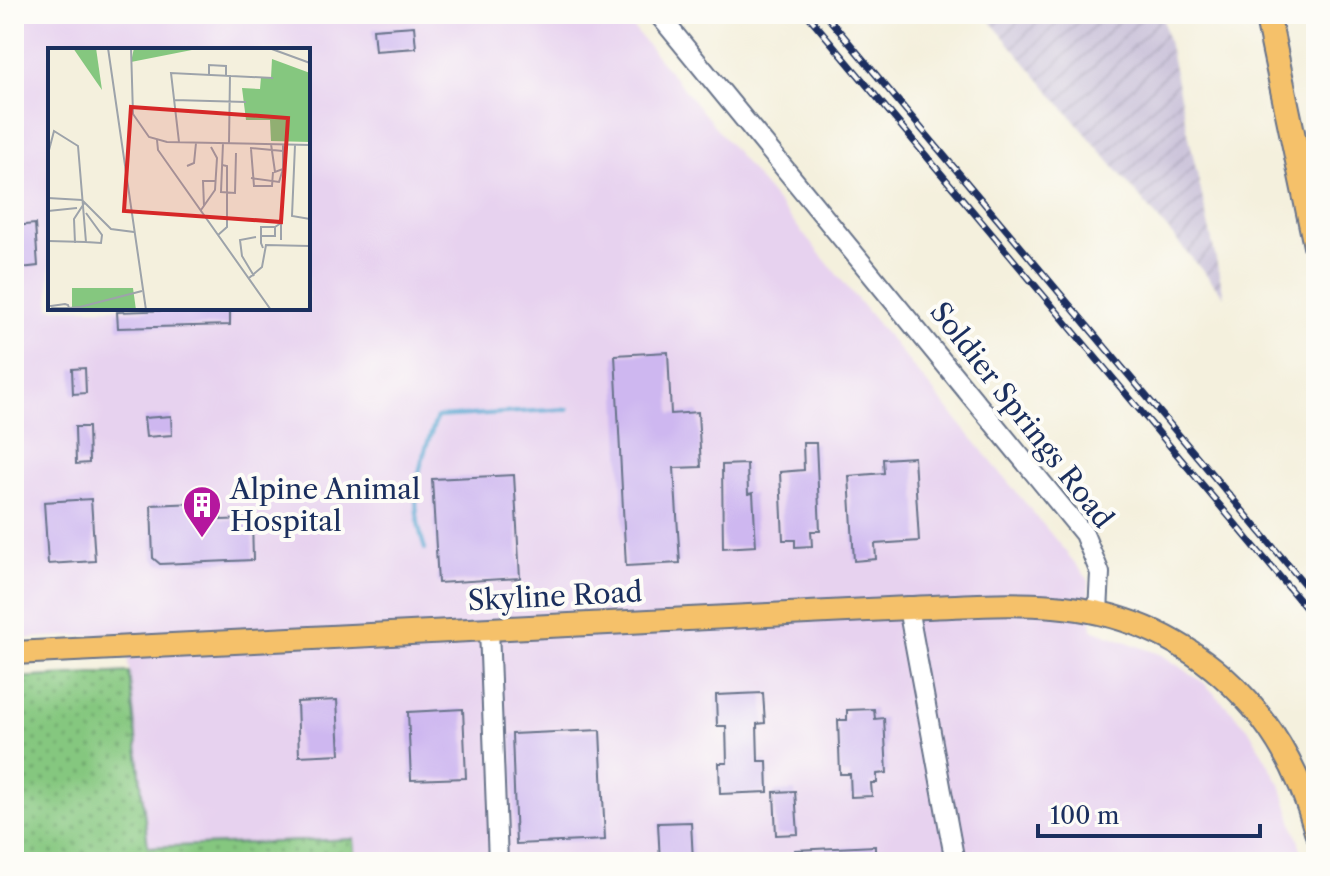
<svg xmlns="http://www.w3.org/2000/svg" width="1330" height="876" font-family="'Libre Caslon Text',serif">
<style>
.built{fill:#e7d2ef;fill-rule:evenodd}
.industrial{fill:url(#industrial-furrows)}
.grass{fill:url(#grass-dots);stroke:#507b6e;stroke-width:2}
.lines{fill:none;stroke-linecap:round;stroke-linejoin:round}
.stream{stroke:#58a8d2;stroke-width:4}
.building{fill:#ceb7f0}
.minor-casing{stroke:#67738a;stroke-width:22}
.major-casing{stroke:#67738a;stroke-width:26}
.highway-casing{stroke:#67738a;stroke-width:28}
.minor{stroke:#fff;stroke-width:18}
.major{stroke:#f5c16b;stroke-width:22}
.highway{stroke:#f5c16b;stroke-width:24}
.rail-casing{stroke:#1b2f5e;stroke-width:7}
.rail{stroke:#fdfcf7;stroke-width:4;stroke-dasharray:12;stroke-linecap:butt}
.labels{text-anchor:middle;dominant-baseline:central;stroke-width:8;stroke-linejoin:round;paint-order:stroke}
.street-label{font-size:28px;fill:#1b2f5e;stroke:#fdfcf7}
.poi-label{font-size:28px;fill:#1b2f5e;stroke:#fdfcf7;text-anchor:start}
.inset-road{fill:none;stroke:#9da3aa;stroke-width:2}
.view{fill:#d62828;fill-opacity:0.15;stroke:#d62828;stroke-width:4}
.inset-edge{fill:none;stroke:#1b2f5e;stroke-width:4}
</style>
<defs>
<pattern id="industrial-furrows" width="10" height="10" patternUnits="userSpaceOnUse" patternTransform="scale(2)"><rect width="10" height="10" fill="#c8bfd8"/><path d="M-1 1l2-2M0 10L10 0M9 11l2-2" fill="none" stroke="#aba4bc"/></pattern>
<pattern id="grass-dots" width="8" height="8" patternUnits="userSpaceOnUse" patternTransform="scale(2)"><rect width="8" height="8" fill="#85c77f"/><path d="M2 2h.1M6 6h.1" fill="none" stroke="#6ca26b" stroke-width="1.8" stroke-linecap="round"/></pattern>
</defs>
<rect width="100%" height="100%" fill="#fdfcf7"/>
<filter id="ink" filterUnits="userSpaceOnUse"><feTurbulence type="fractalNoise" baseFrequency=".0125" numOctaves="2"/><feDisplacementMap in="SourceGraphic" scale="16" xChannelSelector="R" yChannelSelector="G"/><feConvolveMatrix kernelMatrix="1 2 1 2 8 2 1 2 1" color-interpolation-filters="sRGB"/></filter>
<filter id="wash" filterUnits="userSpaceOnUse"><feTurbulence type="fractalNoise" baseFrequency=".006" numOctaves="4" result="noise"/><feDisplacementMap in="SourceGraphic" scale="32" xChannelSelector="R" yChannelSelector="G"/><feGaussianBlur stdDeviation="1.8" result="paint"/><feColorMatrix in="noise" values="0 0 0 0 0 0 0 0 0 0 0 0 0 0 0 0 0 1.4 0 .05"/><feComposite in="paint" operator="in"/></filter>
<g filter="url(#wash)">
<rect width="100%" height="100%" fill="#f4f0dd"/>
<path class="built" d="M14 14H622L1088 579 1092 629 1162 655 1204 683 1248 728 1282 788 1305 862H356L354 839 148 847 125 633 14 639ZM50 50H308V308H50Z"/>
<path class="industrial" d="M984 14H1162L1224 296Z"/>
<path class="grass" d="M129 672 148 847 354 839 356 862H14V678Z"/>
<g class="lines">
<path class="stream" d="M425 549C407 498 419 465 437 417L568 409"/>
</g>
<g id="blocks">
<path class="building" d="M414 26 416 48 375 51 373 29Z
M35 224 38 266 21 268 20 254H14V226Z
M230 308V325L118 328 117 312Z
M668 352 671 414 698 412 701 467 674 468 680 563 626 566 615 355Z
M85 368 86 393 73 394 72 369Z
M171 416 172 435 146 437 144 418Z
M75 427H88L89 463 76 464Z
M803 443H816L820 531H811L812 546 795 547V540H783L780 472 804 470Z
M914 457 919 541 875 544 876 559 854 561 849 476 884 473 883 459Z
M747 464 748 494 753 493 756 546 723 548 722 465Z
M514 475 520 578 438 583 432 479Z
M91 499 95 561 48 564 44 502Z
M220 502 221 520 252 519 253 560 160 564 153 558 151 505Z
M763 693 765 723 757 724 758 761H767L768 792 720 794 719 763H727L726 726H717L716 695Z
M337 700 340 754 299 756 297 702Z
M463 709 466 778 411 780 408 712Z
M874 709 875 719 884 718 887 773 877 774V783H871L872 796 851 797 850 774H840L838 720H847V710Z
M600 730 605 840 516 844 512 734Z
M795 791 798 834 776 835 774 792Z
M691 822 693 861 660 862 658 823Z
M875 846V862H795V850Z"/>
</g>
</g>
<g filter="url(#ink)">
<use href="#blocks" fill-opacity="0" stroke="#67738a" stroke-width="2"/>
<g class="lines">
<g class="minor-casing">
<path id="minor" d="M658 14 1084 534 1100 573 1098 612
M908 608 955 862
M489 629 498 862"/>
</g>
<g class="major-casing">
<path id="major" d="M14 653 908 608C957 606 1006 602 1054 606 1186 617 1283 706 1316 832"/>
</g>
<g class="highway-casing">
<path id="highway" d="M1267 14 1316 246"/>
</g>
<use href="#minor" class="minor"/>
<use href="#major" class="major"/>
<use href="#highway" class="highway"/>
<g class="rail-casing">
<path id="rail" d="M807 14 1316 620
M825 14 1316 598"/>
</g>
<use href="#rail" class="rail"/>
</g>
</g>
<defs>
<g id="building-pin" transform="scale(2)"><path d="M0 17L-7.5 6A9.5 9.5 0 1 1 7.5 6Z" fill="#b5179e" stroke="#fdfcf7"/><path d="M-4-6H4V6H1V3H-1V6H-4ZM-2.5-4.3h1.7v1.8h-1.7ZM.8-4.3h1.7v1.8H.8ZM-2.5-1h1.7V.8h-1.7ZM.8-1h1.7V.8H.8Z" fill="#fff"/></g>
</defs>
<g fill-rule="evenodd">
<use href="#building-pin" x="202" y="505"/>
</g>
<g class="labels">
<g class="street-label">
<text transform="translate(1022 415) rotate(52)">Soldier Springs Road</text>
<text transform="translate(555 596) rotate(-3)">Skyline Road</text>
</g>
<g class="poi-label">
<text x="230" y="489">Alpine Animal<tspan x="230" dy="32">Hospital</tspan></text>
</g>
</g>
<g transform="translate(48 48)">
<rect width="262" height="262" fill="#f4f0dd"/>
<path d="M86 0H154L83 14ZM224 11 262 25V94L223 93 222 72H198L194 40 212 41 213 29 223 30Z" fill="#85c77f"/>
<path d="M25 0H48L54 42 36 16Z" fill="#85c77f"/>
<path d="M24 240H85L88 262H24Z" fill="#85c77f"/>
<path class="inset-road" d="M60 0 98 262M83 0 85 66 101 89 119 94 262 97M221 0 262 15M161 26V17L178 18V27M126 52 198 54M109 92 110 102 223 262M131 94 123 25 225 30M175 95 173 144 187 145 188 105M181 95 182 27M223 96 227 124 235 121V96M247 97 244 168 262 171M202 100 235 103M203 101 206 138H224L225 124M0 106 6 83 30 98 38 194 53 195 54 187 38 165M139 118 146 115 148 95M203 130 231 134 235 121M0 150 34 152 63 181 86 184M156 158 155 133H168M153 162 167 142 169 110 163 99M0 163 29 160M227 179 233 175V192M170 187 179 179V118L174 117M213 188H227V179H213V195L215 200M0 193 38 194M27 195 26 171 37 154M206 228 194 208 192 192 208 189M201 230 214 219 218 197 262 198M21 262V260L20 257 17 256 3 258 5 260H21L32 259 94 243"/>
<path class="view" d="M83 59 240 70 233 174 76 163Z"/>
<rect width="262" height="262" class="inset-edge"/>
</g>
<rect width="1330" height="876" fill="none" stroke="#fdfcf7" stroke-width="48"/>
<path d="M1038 824v12h222v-12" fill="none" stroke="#1b2f5e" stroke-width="4"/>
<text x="1050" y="824" font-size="24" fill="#1b2f5e" stroke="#fdfcf7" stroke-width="6" paint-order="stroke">100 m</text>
</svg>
